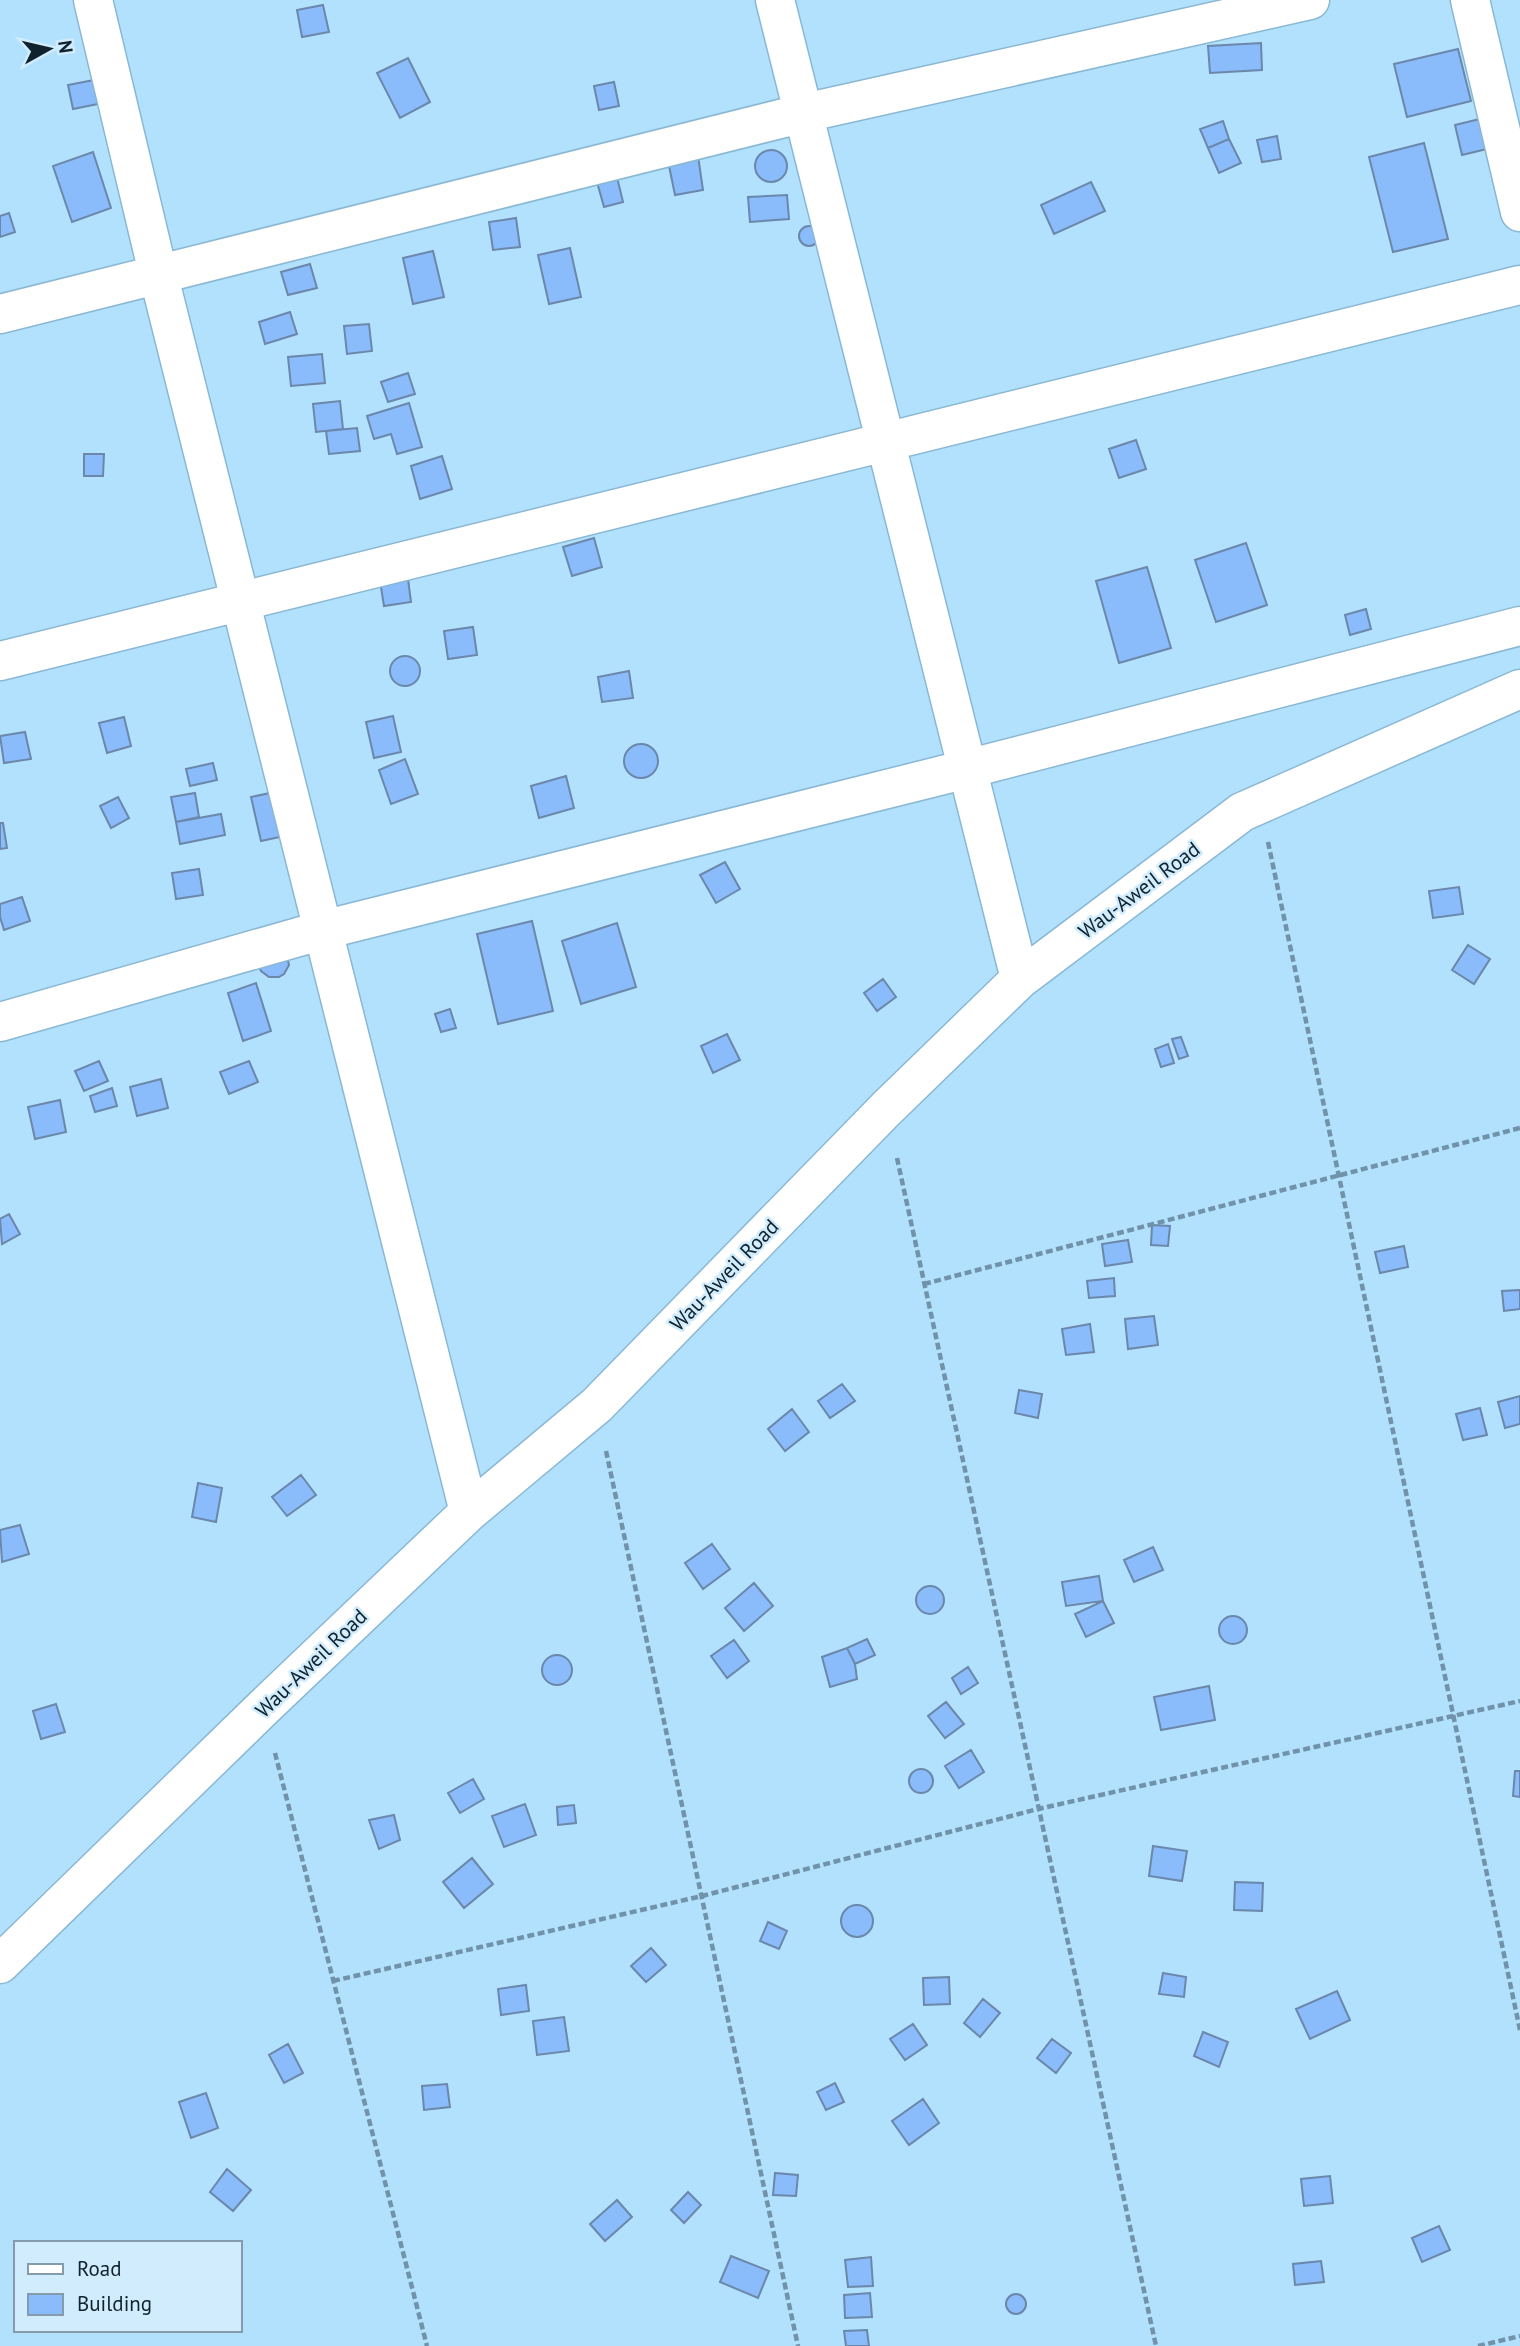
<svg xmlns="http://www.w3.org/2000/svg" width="1520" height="2346" font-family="'PT Sans',sans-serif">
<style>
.building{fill:#8abbfb;stroke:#6b87aa;stroke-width:2}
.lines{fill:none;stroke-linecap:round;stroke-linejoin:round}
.minor-casing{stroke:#8ab8d4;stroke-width:41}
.path{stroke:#7093a9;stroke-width:4.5;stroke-dasharray:7 3.5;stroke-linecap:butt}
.minor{stroke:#fff;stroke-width:38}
.labels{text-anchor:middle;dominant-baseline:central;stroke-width:5;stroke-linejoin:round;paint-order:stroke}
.street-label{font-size:21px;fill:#10222d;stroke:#d0ecfd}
</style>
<rect width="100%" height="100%" fill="#b2e1fe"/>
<path class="building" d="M323 5 329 32 302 37 297 10Z
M1261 43 1262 70 1210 73 1208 46Z
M1458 49 1471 101 1407 117 1394 64Z
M408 58 430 102 400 118 377 73Z
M94 80 98 104 73 109 68 85Z
M614 82 619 106 599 110 594 86Z
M1484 118 1491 148 1462 155 1455 125Z
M1223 121 1229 139 1208 148 1200 129Z
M1277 136 1281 159 1262 162 1257 140Z
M1229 139 1241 163 1219 173 1208 148Z
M1424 143 1448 239 1393 252 1369 157Z
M755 166a16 16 0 1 1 32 0a16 16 0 1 1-32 0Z
M93 152 111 208 72 222 53 166Z
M698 156 703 190 675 195 668 161Z
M617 177 623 202 604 207 597 182Z
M1091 182 1105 211 1054 234 1041 205Z
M787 195 789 219 750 222 748 197Z
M9 213 15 232 0 237V216Z
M516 218 520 247 493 250 489 222Z
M799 236a10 10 0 1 1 20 0a10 10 0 1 1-20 0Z
M570 248 581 297 549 304 538 255Z
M433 251 444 297 413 304 403 258Z
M310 264 317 288 288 295 281 272Z
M290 312 297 334 265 344 259 322Z
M369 324 372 351 347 354 344 326Z
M322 354 325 383 291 386 288 357Z
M408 373 415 394 388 402 381 382Z
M340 401 343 429 316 432 313 404Z
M409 403 422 447 397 454 391 434 374 439 367 416Z
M357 428 360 451 329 454 326 431Z
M1136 440 1146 469 1119 478 1109 449Z
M84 454H104L103 476H84Z
M442 456 452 489 420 499 411 466Z
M594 538 602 567 572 576 563 547Z
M1246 543 1267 605 1216 622 1195 560Z
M1147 567 1171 648 1119 663 1096 581Z
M407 571 411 602 384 606 379 575Z
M1366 609 1371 629 1350 635 1345 615Z
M473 627 477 655 448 659 444 631Z
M390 671a15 15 0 1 1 30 0a15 15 0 1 1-30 0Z
M629 671 633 698 602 702 598 677Z
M393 716 401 752 374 758 366 722Z
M124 717 131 746 107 753 99 723Z
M25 732 31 759 4 763 0 736Z
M624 761a17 17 0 1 1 34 0a17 17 0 1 1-34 0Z
M405 759 418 794 391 804 379 770Z
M213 763 217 780 190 786 186 769Z
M566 776 574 808 539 818 531 786Z
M280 791 289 835 261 841 251 797Z
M195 793 199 817 176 822 171 797Z
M118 797 129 818 111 828 100 806Z
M221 814 225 835 180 844 176 822Z
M0 823H3L7 848 0 849Z
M725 862 740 889 716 903 700 875Z
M199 869 203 895 176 899 172 873Z
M1459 887 1463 914 1433 918 1429 891Z
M22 897 30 921 4 930 0 917V904Z
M532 921 553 1011 498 1024 477 934Z
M617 923 636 987 581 1004 562 941Z
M1468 945 1490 959 1474 984 1452 970Z
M287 956 289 965 284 974 279 977H269L261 971 259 966Z
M883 979 896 997 877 1011 864 993Z
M256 983 271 1031 243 1041 228 993Z
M450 1009 456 1028 441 1032 435 1014Z
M727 1034 740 1060 713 1073 701 1046Z
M1181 1037 1188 1056 1179 1059 1172 1039Z
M1168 1044 1174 1063 1161 1067 1155 1049Z
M99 1061 108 1081 84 1091 75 1071Z
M249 1061 258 1082 229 1094 220 1072Z
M161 1079 168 1108 137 1116 130 1087Z
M112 1088 117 1106 95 1112 90 1096Z
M60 1100 66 1132 35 1139 28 1107Z
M9 1214 20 1234 2 1244 0 1219Z
M1152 1225 1170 1226 1168 1246 1151 1245Z
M1128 1240 1132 1262 1105 1266 1102 1244Z
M1404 1246 1408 1267 1380 1273 1375 1252Z
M1114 1278 1115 1296 1089 1298 1087 1281Z
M1520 1290V1309L1504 1311 1502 1291Z
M1154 1316 1158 1345 1128 1349 1125 1319Z
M1090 1324 1094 1352 1066 1355 1062 1329Z
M842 1384 855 1401 830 1418 818 1401Z
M1019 1390 1042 1394 1038 1418 1015 1413Z
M1520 1396V1424L1505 1428 1498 1402Z
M1480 1408 1487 1435 1463 1440 1456 1414Z
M792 1409 809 1432 785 1451 768 1429Z
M301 1475 316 1495 287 1516 272 1497Z
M198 1483 222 1488 216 1522 192 1517Z
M20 1525 29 1554 2 1562 0 1530Z
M712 1544 730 1569 703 1589 685 1563Z
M1153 1547 1163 1570 1134 1582 1124 1560Z
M1099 1576 1103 1601 1066 1606 1062 1582Z
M754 1583 773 1606 744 1631 725 1608Z
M916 1600a14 14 0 1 1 28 0a14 14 0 1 1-28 0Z
M1103 1601 1114 1623 1086 1637 1075 1614Z
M1219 1630a14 14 0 1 1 28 0a14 14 0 1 1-28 0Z
M867 1639 875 1655 855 1664 847 1648Z
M734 1640 749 1661 727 1678 711 1656Z
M847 1648 855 1664 857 1679 830 1687 822 1657Z
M542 1670a15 15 0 1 1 30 0a15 15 0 1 1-30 0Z
M968 1667 978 1683 961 1694 952 1678Z
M1209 1686 1215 1720 1161 1730 1154 1697Z
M946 1702 964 1724 945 1738 928 1716Z
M56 1704 65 1732 41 1739 33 1711Z
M971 1750 984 1772 959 1788 945 1766Z
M909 1781a12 12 0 1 1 24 0a12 12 0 1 1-24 0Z
M1515 1771H1520V1797L1513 1796Z
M473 1779 484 1799 460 1813 448 1793Z
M525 1804 536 1835 504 1847 492 1816Z
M574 1805 576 1823 558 1825 557 1807Z
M394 1815 400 1840 379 1849 369 1820Z
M1153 1846 1187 1851 1182 1881 1149 1876Z
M472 1858 493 1884 464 1908 443 1882Z
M1235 1882 1263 1883 1262 1911 1234 1910Z
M841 1921a16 16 0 1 1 32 0a16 16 0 1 1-32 0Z
M768 1922 787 1931 779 1949 760 1941Z
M651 1948 666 1965 646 1982 631 1966Z
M1163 1973 1186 1977 1184 1997 1159 1994Z
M949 1977 950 2004 924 2005 923 1978Z
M526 1985 529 2011 501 2015 498 1989Z
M1337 1991 1350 2020 1310 2039 1296 2009Z
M983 1999 1000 2013 980 2037 964 2023Z
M564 2017 569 2051 537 2055 533 2021Z
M913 2024 927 2045 905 2060 890 2039Z
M1203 2032 1228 2042 1219 2067 1194 2056Z
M1052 2039 1071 2053 1056 2073 1037 2058Z
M288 2044 303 2073 284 2083 269 2055Z
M835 2083 844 2102 826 2110 817 2092Z
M447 2084 450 2107 424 2110 422 2086Z
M206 2093 218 2128 191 2138 179 2102Z
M923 2099 939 2123 909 2145 892 2121Z
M227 2169 251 2190 233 2211 210 2192Z
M775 2173 798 2175 796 2196 773 2195Z
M1330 2176 1333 2203 1304 2206 1301 2179Z
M688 2192 701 2205 684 2223 671 2210Z
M617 2200 632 2217 605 2241 590 2224Z
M1439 2226 1450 2250 1422 2262 1412 2238Z
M731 2256 769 2271 758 2298 720 2282Z
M871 2257 873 2286 848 2287 845 2260Z
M1321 2261 1324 2282 1295 2285 1293 2264Z
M870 2293 872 2317 845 2318 844 2295Z
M1006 2304a10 10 0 1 1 20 0a10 10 0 1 1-20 0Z
M867 2330 869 2346H846L844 2331Z"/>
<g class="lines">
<g class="minor-casing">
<path id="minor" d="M93 0 158 273 469 1512
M775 0 1020 979
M1470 0 1520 212
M0 314 804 113 1310 0
M0 661 1520 285
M0 1022 323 930 967 769 1520 626
M0 1964 263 1708 469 1512 597 1405 886 1109 1020 979 1242 812 1520 689"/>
</g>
<path class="path" d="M1268 842 1520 2030
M897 1158 1156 2346
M924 1284 1520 1128
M606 1451 798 2346
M275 1753 427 2346
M333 1981 702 1896 1038 1809 1520 1701
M1478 2346 1520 2336"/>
<use href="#minor" class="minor"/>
</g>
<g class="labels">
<g class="street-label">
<text transform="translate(1139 890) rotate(-37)">Wau-Aweil Road</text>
<text transform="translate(724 1275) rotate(-46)">Wau-Aweil Road</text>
<text transform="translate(311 1663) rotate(-44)">Wau-Aweil Road</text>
</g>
</g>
<rect x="14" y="2241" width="228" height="91" fill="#d0ecfd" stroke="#839baa" stroke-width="2"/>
<rect x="28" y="2264" width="35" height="10" fill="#ffffff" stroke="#839baa" stroke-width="2"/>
<text x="77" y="2276" font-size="21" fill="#10222d">Road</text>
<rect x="28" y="2294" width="35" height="21" fill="#8abbfb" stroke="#839baa" stroke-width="2"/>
<text x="77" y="2311" font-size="21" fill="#10222d">Building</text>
<g transform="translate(49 49) rotate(82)" stroke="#d0ecfd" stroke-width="5" paint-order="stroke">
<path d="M0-5L12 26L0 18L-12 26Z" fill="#10222d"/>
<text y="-10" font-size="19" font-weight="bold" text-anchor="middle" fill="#10222d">N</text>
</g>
</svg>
